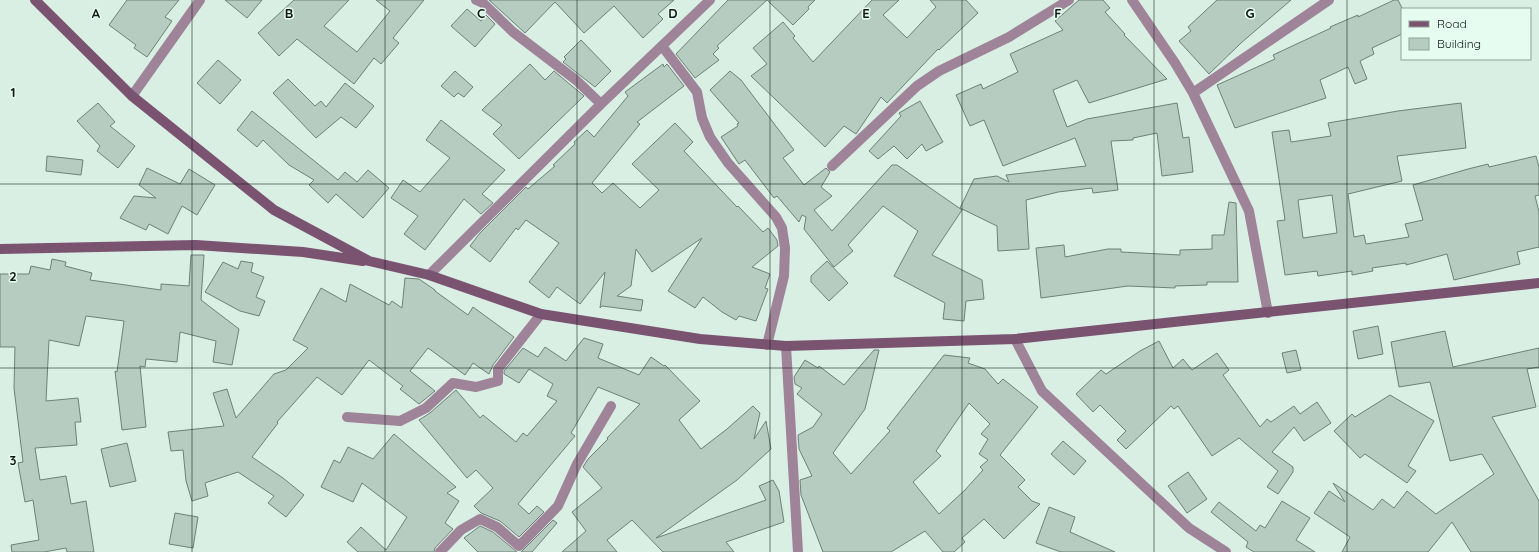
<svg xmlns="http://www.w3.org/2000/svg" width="1539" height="552" font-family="Quicksand,sans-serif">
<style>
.building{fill:#b7ccc1;stroke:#6d8177;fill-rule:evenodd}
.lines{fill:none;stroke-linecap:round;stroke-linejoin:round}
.street{stroke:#9f8398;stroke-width:10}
.secondary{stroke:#7a5371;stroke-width:10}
.grid{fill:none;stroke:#111915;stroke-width:1;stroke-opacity:0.55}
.grid-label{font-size:13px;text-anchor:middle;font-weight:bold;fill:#111915;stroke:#e6fcf1;stroke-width:3;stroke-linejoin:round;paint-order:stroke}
</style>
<rect width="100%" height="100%" fill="#d9efe3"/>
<path class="building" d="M127 0H179L165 17 172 21 147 57 134 48 136 45 109 25Z
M225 0H262L247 18Z
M294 0H349L324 26 357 52 390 11 376 0H424L393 38 399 43 381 64 374 58 354 84 297 39 279 56 258 33Z
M489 0H674L658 14 663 19 643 38 614 6 584 33 555 2 525 33Z
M728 0H815L808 7 809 9 793 25 767 0 717 46 719 48 713 54 719 60 695 78 676 54Z
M872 0H899L883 15 907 38 936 7 930 0H966L978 13 939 50 938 49 887 103 881 97 856 134 844 126 825 147 751 76 767 64 753 48 783 22 795 36 793 38 813 62Z
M1079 0H1103L1110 8 1105 12 1125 34 1124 35 1167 79 1089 103 1077 80 1053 90 1067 127 1087 119 1177 103 1183 138 1189 137 1193 172 1162 176 1157 133 1133 138V140L1111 141 1118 190 1093 193 1092 188 1058 192 1026 200 1029 249 998 251 997 226 960 208 974 179 997 176 1009 182 1006 175 1086 166 1075 138 1003 166 984 120 970 126 956 95 981 84 983 89 1018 72 1010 54 1063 30 1055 21Z
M1217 0H1291L1241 43 1209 74 1179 41 1191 31 1188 27Z
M1394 0H1398L1402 8V34L1372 48 1374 54 1360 61 1367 79 1355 84 1348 67 1320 80 1326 98 1235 128 1217 85 1275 59 1273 55 1331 28 1330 27 1358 15V17Z
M467 9 481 21 486 15 495 24 475 47 451 26Z
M581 40 611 71 595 87 563 62 566 59 564 57Z
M218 60 241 80 220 104 197 83Z
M530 64 545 80 554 71 584 96 519 159 493 134 502 125 482 110Z
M663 64 664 67 667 64 684 86 637 122 640 124 592 183 602 193 613 183 640 208 659 190 632 164 675 123 693 142 684 151 737 207 738 206 763 232 768 228 777 240 778 246 752 267 770 274 765 288 768 289 756 321 739 316 736 320 722 312 703 297 695 308 668 291 702 238 652 272 636 249 631 286 617 296 643 300 641 311 602 306 600 308 605 272 580 304 557 287 549 298 529 282 559 243 526 220 518 230 516 228 490 262 470 246 480 233 526 187 528 189 555 166 553 165 575 144 574 142 587 130 594 137 628 96 625 92Z
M455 71 473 87 464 97 458 93 454 97 441 86Z
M730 71 741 80 794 150 783 158 804 185 826 168 830 172 821 187 832 196 814 210 832 231 892 165H897L962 210 932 255 982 280 984 299 966 301 964 321 943 319 945 303 894 276 918 231 883 206 848 245 853 251 834 267 804 229 806 217 802 215 799 222 777 196 774 198 745 160 739 164 721 137 738 126 737 124 739 123 710 90Z
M288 79 315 106 321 101 326 107 345 83 374 106 356 128 341 117 316 138 273 93Z
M920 101 943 142 926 151 922 144 907 159 894 146 878 159 869 151 901 116 899 113Z
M98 103 115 122 110 126 135 146 118 168 97 151 100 146 77 121Z
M1461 103 1466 148 1397 156 1402 181 1348 194 1354 237 1364 235 1366 244 1409 237 1405 224 1423 220 1413 185 1468 169 1488 164 1489 167 1536 156 1539 167V195L1535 196 1539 212V247L1517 252 1520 264 1454 280 1447 254 1406 265V263L1372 268 1373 271 1352 275V271L1318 276 1317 271 1285 275 1277 221 1285 220 1272 132 1289 130 1291 142 1331 136 1328 123 1398 111ZM1332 195 1337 233 1303 238 1298 200Z
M252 111 338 180 345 172 357 182 368 170 389 188 363 218 336 194 328 203 309 185 314 180 289 165 263 140 257 147 237 130Z
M441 120 505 170 482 194 493 203 481 214 464 199 425 250 404 234 418 216 391 198 403 180 420 192 450 158 426 140Z
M47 156 83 160 81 175 46 171Z
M147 168 180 184 189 169 215 185 197 215 182 206 168 234 149 224 146 230 120 218 134 196 156 198 139 185Z
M1229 202 1236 203 1238 282H1207V285L1175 286V288L1128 286 1041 298 1036 248 1064 245 1065 257 1108 249H1121V252L1180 255V250L1212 249V235H1224Z
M191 255H204L201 300 239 329 232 365 213 362 216 341 180 332 177 362 146 359 145 367 140 366 146 427 122 430 115 371 117 372 124 321 86 316 79 346 49 340 46 401 78 398 81 422H75L77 445 35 448 40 480 66 476 71 504 86 501 94 552H67L66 548 44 552H12L11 545 39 540 33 500 25 502 18 463 23 462 14 388 15 347H0V274H29L31 266 50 270 52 259 66 262 65 266 92 273 90 280 161 290V284L189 286Z
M241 261 253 263 251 272 264 277 256 297 265 301 259 316 240 311 205 292 223 262 238 269Z
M827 261 848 283 829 301 811 282V276Z
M405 278 419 279 435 290V291L468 315 473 307 514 337 493 365 489 374 473 363 465 375 428 348 410 371 435 391 419 404 400 389 403 386 369 360 342 395 317 377 277 422 278 423 252 457 283 478 304 495 286 517 268 503 274 496 238 472 205 483 208 496 192 501 186 481 183 450 171 451 168 432 224 426 213 393 227 389 236 418 274 374 286 370 308 348 293 340 321 288 346 302 350 284 389 305 392 301 402 308Z
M1378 326 1383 354 1358 359 1353 331Z
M1445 331 1453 367 1539 348V367L1527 369 1536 407 1492 417 1539 501V552H1471L1452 522 1428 552H1342L1350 537 1314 513 1329 491 1345 502 1333 483 1373 510 1382 499 1394 508 1407 491 1436 514 1494 474 1482 454 1450 461 1430 382 1399 387 1391 342Z
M584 338 603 344 598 358 639 375 651 357 664 366 665 365 700 401 679 420 701 449 727 429 753 406 760 413 754 439 766 421 771 449 737 480 656 538 766 500 759 486 773 480 779 491 784 522 726 542 734 552H663L632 520 607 540 617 552H562L586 531 572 512 602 488 583 467 588 459 608 439 607 438 640 404 598 387 571 433 575 436 518 504 529 514 537 506 544 512 519 537 500 521 481 513 474 506 493 488 476 470 467 478 419 420 430 413 456 390 480 418 483 415 516 442 523 433 527 436 557 401 547 396 553 384 529 369 519 383 504 374V371L523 348 538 357 545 347 566 361Z
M1159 341 1173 368 1183 359 1192 370 1217 353 1229 370 1223 375 1260 427 1267 419 1271 422 1294 406 1300 414 1317 402 1331 423 1304 441 1294 427 1272 452 1293 467V472L1278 494 1267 487 1278 471 1239 438 1212 456 1178 406 1174 409 1171 406 1126 449 1117 440 1126 431 1100 405 1093 412 1076 394 1101 370 1106 374 1140 351Z
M874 350H879L865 409 833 453 851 474 890 431 887 428 944 355 970 358 968 363 985 369 998 384 1003 379 1038 407 1000 455 1025 480 1018 487 1032 501 1040 504 1004 539 984 519 962 538 965 542 954 552H943L925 531 891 552H823L801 495 800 480 812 476 799 449 798 435 813 427 822 414 797 394 802 388 795 384 794 377 805 360 818 368 819 366 844 385ZM969 403 990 424 981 434 988 439 979 454 988 460 980 467 983 470 965 490 939 514 913 482 941 456 936 451Z
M1296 350 1301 370 1287 373 1282 353Z
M1390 395 1434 421 1408 466 1416 471 1407 483 1365 454 1360 458 1334 431 1352 414 1355 417Z
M394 434 456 487 447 493 459 501 445 523 453 529 435 548 434 552H358L347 542 361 527 386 550 407 517 362 483 353 502 321 487 334 460 340 463 348 447 373 459Z
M1063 441 1086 461 1074 475 1051 454Z
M127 443 136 481 110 487 101 449Z
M1188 472 1207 499 1187 513 1168 486Z
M1282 501 1310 518 1296 540 1315 552H1254L1246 547 1248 542 1211 512 1219 502 1256 531 1260 525 1265 528Z
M1049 507 1075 517 1070 532 1115 552H1061L1036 543Z
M175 513 198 517 193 548 169 544Z
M553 520 557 523 532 552H521Z
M480 526 493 532 517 552H478L464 538Z"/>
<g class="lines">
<path class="street" d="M476 0 483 3 513 32 576 80 601 104
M1132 0 1175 63 1193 93 1249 211 1268 313
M662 46 697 92 702 118 710 137 728 163 776 217 782 228 785 248 784 276 767 345
M1193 93 1329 0
M132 96 200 0
M832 166 917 86 939 71 1009 37 1069 0
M429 275 601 104 710 0
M1015 339 1042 391 1189 528 1226 552
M786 346 798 552
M347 417 400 421 426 408 453 383 476 387 498 381V369L541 314
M440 552 461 530 480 519 497 527 519 546 558 506 577 464 611 406"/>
<path class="secondary" d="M35 0 132 96 274 210 369 261 429 275 541 314 700 339 786 346 1015 339 1539 283
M0 249 196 245 303 252 363 261"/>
</g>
<path class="grid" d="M192 0V552M385 0V552M577 0V552M770 0V552M962 0V552M1154 0V552M1347 0V552M0 184H1539M0 368H1539"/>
<g class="grid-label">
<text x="96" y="18">A</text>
<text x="289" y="18">B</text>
<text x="481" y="18">C</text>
<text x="673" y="18">D</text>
<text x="866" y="18">E</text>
<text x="1058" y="18">F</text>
<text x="1250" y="18">G</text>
<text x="13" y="97">1</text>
<text x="13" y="281">2</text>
<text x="13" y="465">3</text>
</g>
<rect x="1401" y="8" width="130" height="52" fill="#e6fcf1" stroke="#91a199"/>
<rect x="1409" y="21" width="20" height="6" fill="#7a5371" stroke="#91a199"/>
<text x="1437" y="28" font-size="12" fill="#111915">Road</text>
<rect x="1409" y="38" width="20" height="12" fill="#b7ccc1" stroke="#91a199"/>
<text x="1437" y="48" font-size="12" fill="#111915">Building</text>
</svg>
